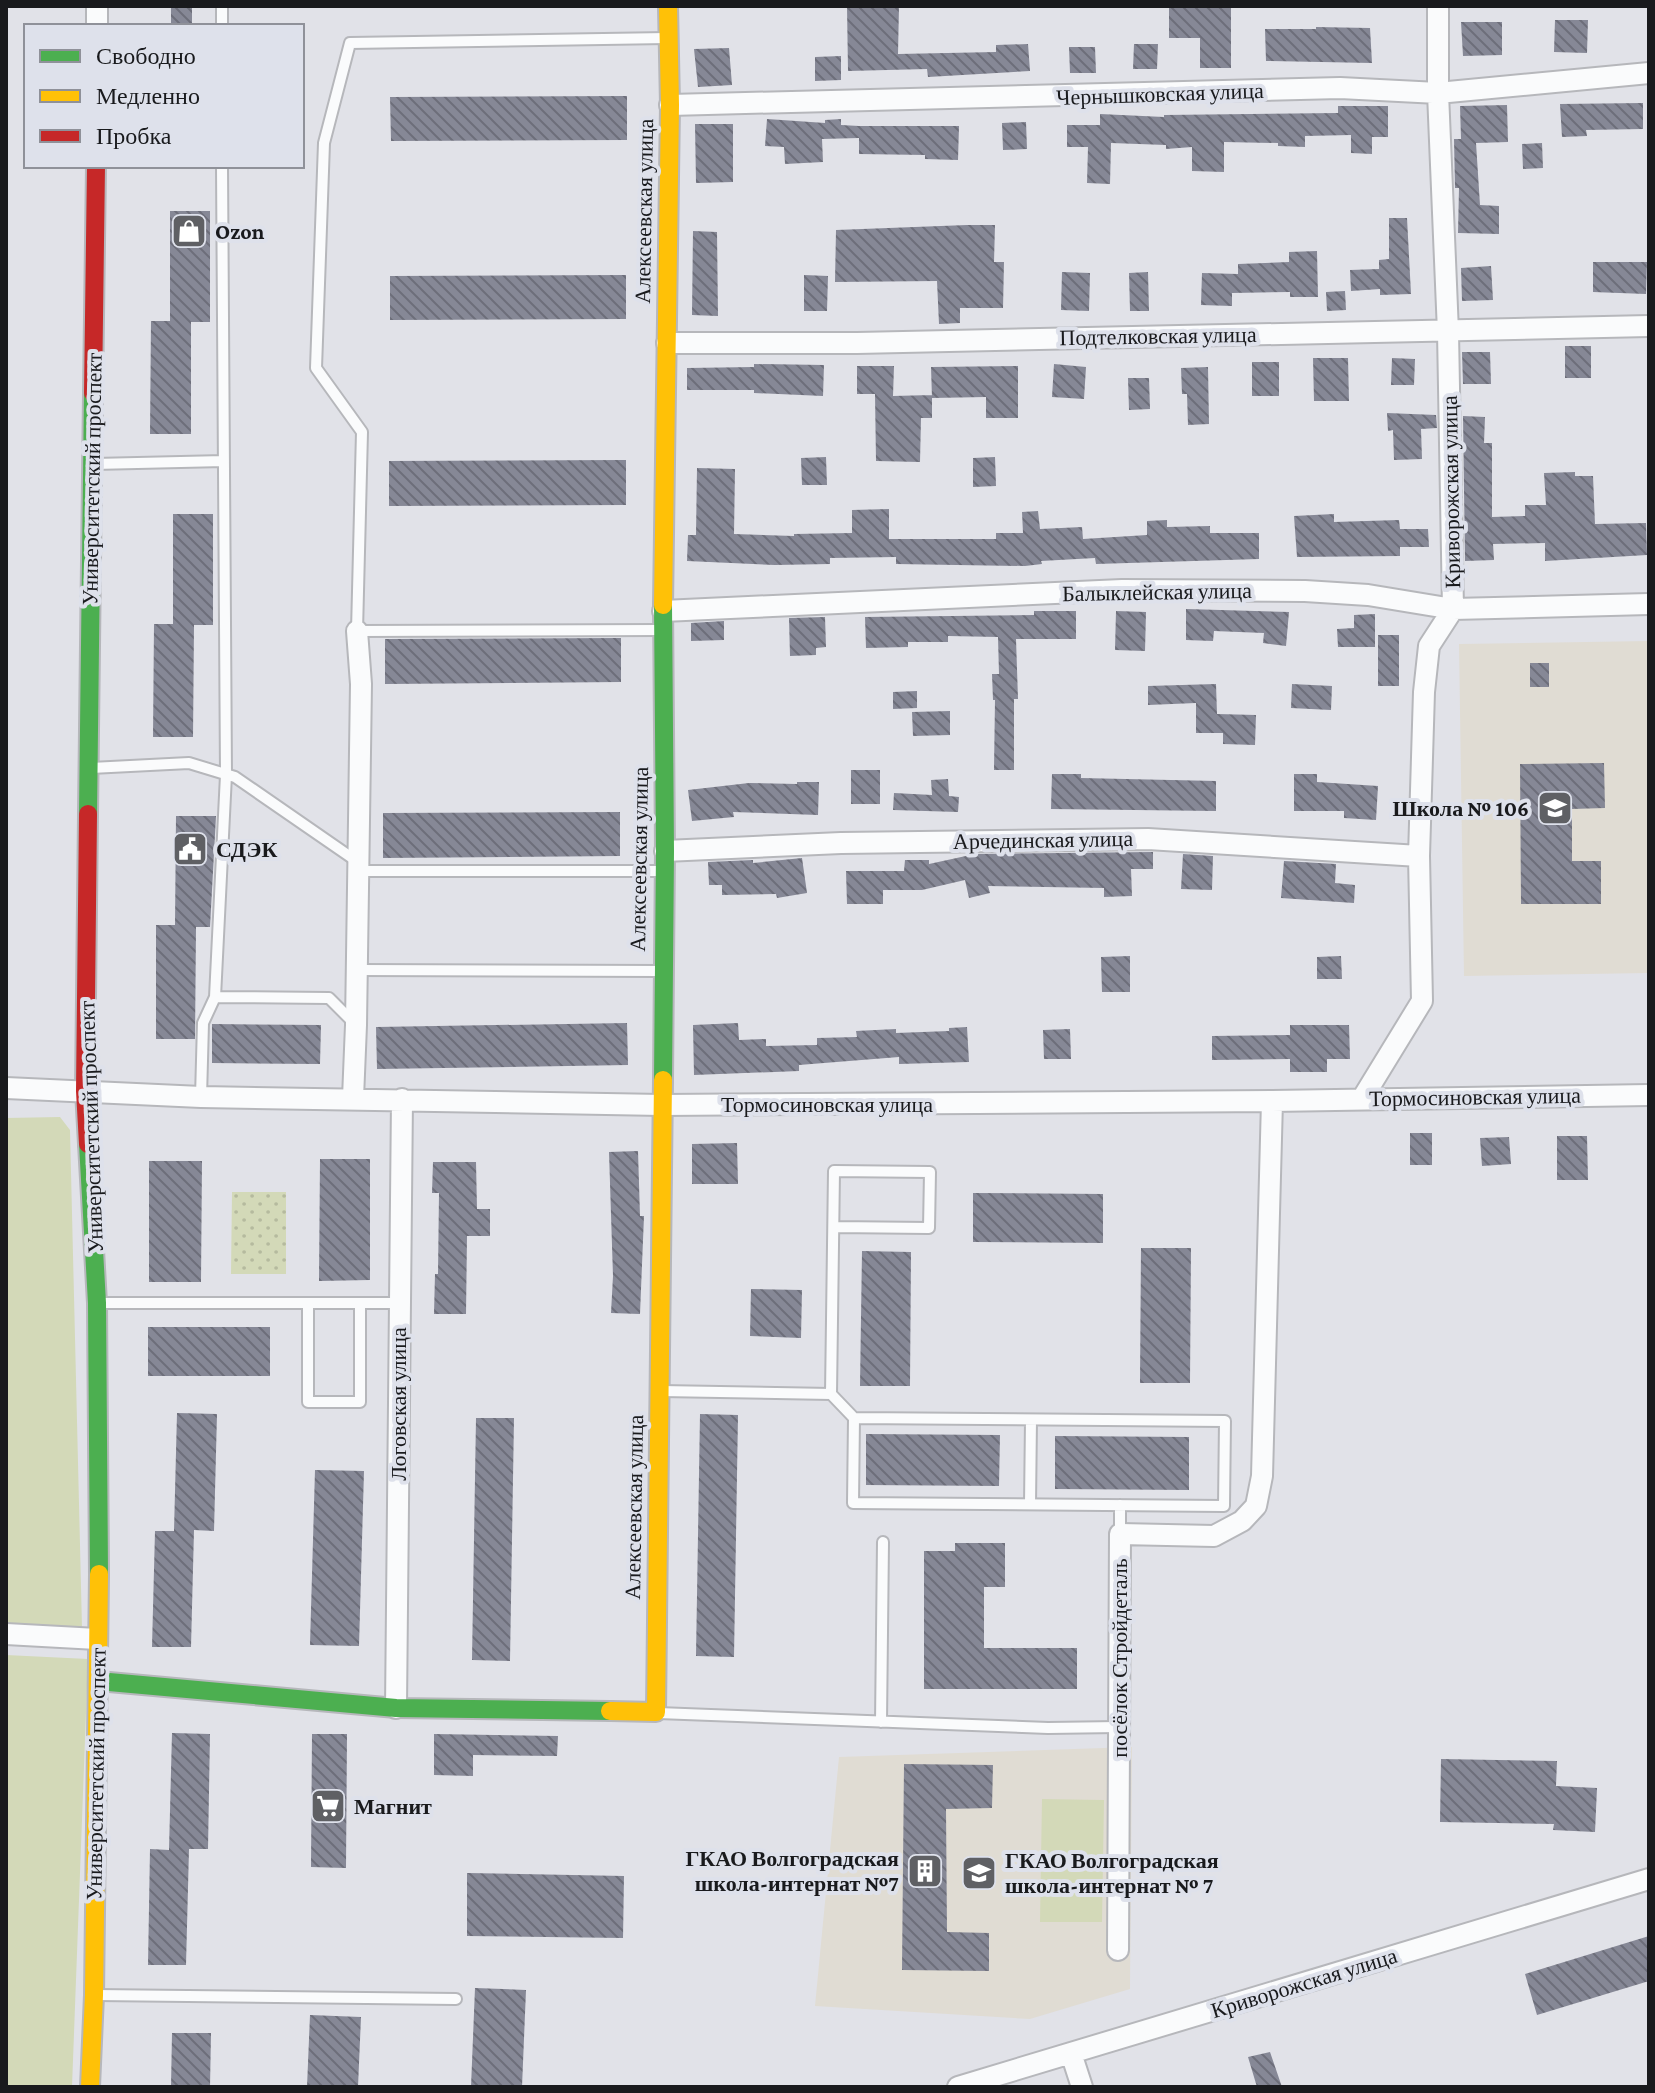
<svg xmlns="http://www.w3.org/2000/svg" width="1655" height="2093" font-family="'Crimson Pro',serif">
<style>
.education{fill:#e0dcd3}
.grass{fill:#d3d9b8}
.park{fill:url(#park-dots)}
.building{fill:url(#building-back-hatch)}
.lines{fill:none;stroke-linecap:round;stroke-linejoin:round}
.lane-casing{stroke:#b6b7bb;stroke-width:14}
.street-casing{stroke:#b6b7bb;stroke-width:24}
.fast-casing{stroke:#b6b7bb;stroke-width:22}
.slow-casing{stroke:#b6b7bb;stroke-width:22}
.jam-casing{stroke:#b6b7bb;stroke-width:22}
.lane{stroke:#fafbfc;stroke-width:10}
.street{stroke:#fafbfc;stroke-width:20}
.fast{stroke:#4caf50;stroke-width:18}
.slow{stroke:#ffc107;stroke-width:18}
.jam{stroke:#c62828;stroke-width:18}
.labels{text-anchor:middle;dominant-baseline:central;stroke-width:8;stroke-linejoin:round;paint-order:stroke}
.street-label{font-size:22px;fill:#191a1d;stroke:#dee1eb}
.poi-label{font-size:22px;font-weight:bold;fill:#191a1d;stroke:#dee1eb;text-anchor:start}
</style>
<defs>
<pattern id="park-dots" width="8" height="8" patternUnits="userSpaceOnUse" patternTransform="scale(2)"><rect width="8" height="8" fill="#d3d9b8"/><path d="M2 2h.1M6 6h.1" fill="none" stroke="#b5ba9e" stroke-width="1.8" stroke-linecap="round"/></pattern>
<pattern id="building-back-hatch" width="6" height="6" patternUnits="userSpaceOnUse" patternTransform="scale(2)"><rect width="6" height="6" fill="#868896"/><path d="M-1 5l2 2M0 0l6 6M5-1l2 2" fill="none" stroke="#6d6e7a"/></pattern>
</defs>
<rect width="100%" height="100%" fill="#e1e2e8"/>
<path class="education" d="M1649 641V973L1464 976 1459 644Z
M1132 1747 1130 1989 1030 2019 815 2006 839 1757Z"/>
<path class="grass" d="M60 1117 70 1130 82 1628 6 1624V1118Z
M6 1655 88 1659 72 2087H6Z
M1042 1799 1104 1800 1102 1922H1040Z"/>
<path class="park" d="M232 1192H286V1274H231Z"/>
<path class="building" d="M171 6H192V26H171Z
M847 6H899L898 54 996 52V45L1028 44 1030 71 928 77 927 69 848 71Z
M1169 6H1231V68H1200V38H1169Z
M1555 20H1588L1587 53 1554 52Z
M1461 22H1502V55L1463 56Z
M1316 27 1370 28 1372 63 1266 61 1265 29H1316Z
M1134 44H1158L1157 69H1133Z
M1069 47H1095L1096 73H1070Z
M729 48 732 85 698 87 694 49Z
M841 56V80L815 81V57Z
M627 96V140L391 141 390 97Z
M1643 103V129L1586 130 1587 136 1562 137 1560 104Z
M1507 105 1508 142 1476 143 1480 205 1499 206V234L1458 233 1459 188H1455L1454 139H1461L1460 106Z
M1338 106H1388V137H1372V154L1351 153V135L1305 136V147L1278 146V143L1224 142V172L1192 171V147L1166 149V145L1111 143 1110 184 1087 183 1088 147H1067V125H1100V114L1164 117V115L1338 113Z
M767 119 825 123V120L841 119V125L859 126H959L958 160 925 159V155L859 154V138L822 139 823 162 785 164 784 147 765 146Z
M1026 122 1027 149 1003 150 1002 123Z
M695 124H733V182L696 183Z
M1542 143 1543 168 1523 169 1522 144Z
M170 211H210V322H191V434H150L151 321H170Z
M1389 218H1407L1411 294 1380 295V289L1351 291 1350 270 1379 269V260L1389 259Z
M967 225H995L994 262H1004L1003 308H960V323L939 324 937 281 835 282 836 230Z
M693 231 717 232 718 316 692 315Z
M1317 251 1318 297H1290V292L1232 293V306L1201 305 1202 273 1238 274V264L1289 262V252Z
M1593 262H1647L1646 294 1593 292Z
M1491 266 1493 300 1462 301 1461 268Z
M1062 272 1090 273 1089 311 1061 310Z
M1148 272 1149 311H1130L1129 273Z
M626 275V319L390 320V276Z
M804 275 828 276 827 311H804Z
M1345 291 1346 310 1327 311 1326 292Z
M1565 346H1591V378H1565Z
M1462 352H1490L1491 384H1463Z
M1313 358H1348L1349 401H1314Z
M1392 358 1415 359 1414 385H1391Z
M1252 362H1279V396H1252Z
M754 364 824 365 823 396 754 393V390H687V368L754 367Z
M1054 364 1086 367 1084 399 1052 397Z
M857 366H894L893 396 932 395V418H921L920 462 876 461 875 394H857Z
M1018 366V418H986V397L932 398 931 367Z
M1208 367 1209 424 1188 425 1187 394H1182L1181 368Z
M1128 378H1149L1150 409 1129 410Z
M1387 413 1436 415 1437 428 1421 429 1422 459 1394 460 1393 430 1388 431Z
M1463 416 1485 417 1484 443H1492V517L1525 516V505H1546L1544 473 1575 472V476H1593L1595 524 1646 523 1647 555 1545 561V543L1493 544 1494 560 1465 561Z
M826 457 827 485H802L801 458Z
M995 457 996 486 973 487V458Z
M626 460V505L389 506V461Z
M697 468 735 469 734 534 794 536V534L852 533V510L889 509V539H996V533H1023L1022 512 1038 511 1040 529 1082 527 1083 539 1147 535V521L1167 520V527L1210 526V533H1259V559L1096 564 1095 558 1041 561 1042 564 1025 566 896 564V557L830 558V564L775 565 687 561 688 535H696Z
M173 514H213V625H194L193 737H153L154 624H173Z
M1334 514V522L1399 520 1400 529H1428L1429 547H1400V556L1297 557 1294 516Z
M1186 609 1289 612 1286 646 1263 643 1264 633 1214 631 1213 641 1186 640Z
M1034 611H1076V639H1016L1018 699H1014V770H994L995 700H993L992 674H999L998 637 948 636V642H908V647L866 648 865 617 1034 615Z
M1116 611 1146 612 1145 651 1115 650Z
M1375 614V647H1338L1337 629 1354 628V615Z
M825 617 826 647 816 648V655L790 656 789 618Z
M724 621V640L691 641V623Z
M1378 635H1399V686H1378Z
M621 638V682L385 684V639Z
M1530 663H1549V687H1530Z
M1216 684 1217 714 1256 715 1255 745 1223 744V733H1196V703L1148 705V686Z
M1292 684 1332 686 1331 710 1291 708Z
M917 691V708L893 709V692Z
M950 711V735L913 736 912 712Z
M1604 763 1605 808 1572 809V861H1601V904H1521L1520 764Z
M851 770H880V804H851Z
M1052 774H1081V778L1216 781V811L1051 809Z
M1294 774H1317V782L1378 786 1376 820 1344 818V811H1294Z
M948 779 949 796 959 797 958 812 893 810 894 793 932 795 931 780Z
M797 782H819L818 815 733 812 734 817 692 821 688 790 749 783 797 784Z
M620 812V856L383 858V813Z
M176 816H216L210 927H196L195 1039H156V925H175Z
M1153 852V869H1131L1132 896 1104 897V888L988 886 990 893 969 898 965 880 922 890H883V904H847L846 871H904L905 860H929V864L975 854Z
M1183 854 1213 856 1212 890 1181 889Z
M802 858 807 893 777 898 776 894 722 895V885H709L708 862 753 860V863Z
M1284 861 1336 864 1335 883 1355 885 1354 903 1281 898Z
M1130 956V992H1102L1101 957Z
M1341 956 1342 979H1317V957Z
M627 1023 628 1065 377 1069 376 1027Z
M738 1023 739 1040 766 1039V1046L817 1045V1038L857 1037 856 1031 896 1029V1033L949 1031V1028L967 1027 969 1062 899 1064V1057L799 1065V1071L694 1075 693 1025Z
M212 1024 321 1025 320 1064 212 1063Z
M1290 1025H1349L1350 1059H1327V1072H1290V1059L1212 1060V1036L1290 1035Z
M1070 1029 1071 1059H1044L1043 1030Z
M1410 1133H1432V1165H1410Z
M1557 1136H1587L1588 1180H1557Z
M1509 1137 1511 1164 1482 1166 1480 1138Z
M737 1143 738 1184H692V1144Z
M638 1151 640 1216H644L640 1314 611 1313 613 1276 609 1152Z
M320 1159H370V1280L319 1281Z
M149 1161H202L201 1282H149Z
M433 1162H476L477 1209H490V1236H467L466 1314H434L435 1274H438L439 1193H432Z
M973 1193 1103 1194V1243L973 1242Z
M1141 1248H1191L1190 1383H1140Z
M862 1251 911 1252 910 1386H860Z
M751 1289 802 1290 801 1338 750 1336Z
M148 1327H270V1376H148Z
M177 1413 217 1414 214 1531 194 1530 191 1647H152L155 1531H174Z
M700 1414 738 1415 734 1657 696 1656Z
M476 1418H514L510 1661 472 1660Z
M866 1434 1000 1435 999 1486 866 1485Z
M1055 1436 1189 1437V1490L1055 1489Z
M315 1470 364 1471 359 1646 310 1645Z
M955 1543H1005V1587H984V1648H1077V1689H924V1551H955Z
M172 1733 210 1734 208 1849H189L186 1965H148L150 1849 169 1850Z
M312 1734H347L346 1868 311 1867Z
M434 1734 558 1736 557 1756 473 1755V1776L434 1775Z
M1441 1759 1557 1761 1556 1786 1597 1788 1595 1832 1553 1830 1554 1824 1440 1822Z
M904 1764 993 1765 992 1808 946 1809 947 1932 989 1933V1971L902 1970Z
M467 1873 624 1876 623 1938 467 1936Z
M1649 1936V1981L1537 2015 1525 1974Z
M475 1988 526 1990 522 2087H471Z
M310 2015 361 2017 358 2087H307Z
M172 2033H211L210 2087H171Z
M1270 2052 1282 2087H1257L1248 2057Z"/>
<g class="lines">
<g class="lane-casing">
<path id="lane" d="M222 6V26
M94 464 224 461
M662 630 357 631 362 432 316 368 324 143 350 43 667 38
M91 768 189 763 235 777 358 862
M358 871H664
M357 970 662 971
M215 997 329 998 355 1024
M201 1097 203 1023 215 997 226 775 222 166
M99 1303H399
M308 1304V1402H360V1304
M661 1391 831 1394 854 1418
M831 1394 834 1171 930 1172 929 1228 834 1227
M854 1418 1225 1421 1224 1506 853 1503Z
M1030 1504 1031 1420
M1120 1534V1505
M658 1713 1048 1728 1118 1727
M881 1722 883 1542
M96 1995 456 1999"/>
</g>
<g class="street-casing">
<path id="street" d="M97 26V6
M670 105 1340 88 1438 93 1649 73
M667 343H857L1649 326
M663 611 1122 590 1305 591 1368 595 1453 609 1649 604
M665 851 841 843 1148 839 1419 856
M6 1088 201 1097 662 1105 1272 1101 1649 1095
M353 1098 356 1025 361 684 357 631
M1362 1099 1422 1001 1419 856 1424 692 1429 646 1453 609 1448 332 1438 93V6
M6 1634 97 1639
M396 1708 402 1099
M1118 1950 1120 1534 1214 1536 1242 1521 1256 1506 1262 1476 1272 1101
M1071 2053 1082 2087
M958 2087 1649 1879"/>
</g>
<g class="fast-casing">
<path id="fast" d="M88 814 93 393
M663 1080 665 851 663 605
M88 1144 97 1303 99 1574
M98 1681 396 1708 610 1711"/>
</g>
<g class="slow-casing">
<path id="slow" d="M663 605 670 105 668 6
M610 1711 656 1712 663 1080
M90 2087 94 1995 99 1574"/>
</g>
<g class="jam-casing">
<path id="jam" d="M93 393 96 166
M88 1144 85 1091 88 814"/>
</g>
<use href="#lane" class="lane"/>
<use href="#street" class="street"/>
<use href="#fast" class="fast"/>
<use href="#slow" class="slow"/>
<use href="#jam" class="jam"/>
</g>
<defs>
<g id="shop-square" transform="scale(1.8)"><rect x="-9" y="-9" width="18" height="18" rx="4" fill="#5f6064" stroke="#dee1eb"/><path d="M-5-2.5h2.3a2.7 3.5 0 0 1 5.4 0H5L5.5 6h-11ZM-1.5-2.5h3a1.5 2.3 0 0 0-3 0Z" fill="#fff"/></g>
<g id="school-square" transform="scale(1.8)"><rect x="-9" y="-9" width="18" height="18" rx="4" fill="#5f6064" stroke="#dee1eb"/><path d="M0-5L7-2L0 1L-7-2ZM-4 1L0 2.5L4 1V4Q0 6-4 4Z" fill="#fff"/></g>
<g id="civic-square" transform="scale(1.8)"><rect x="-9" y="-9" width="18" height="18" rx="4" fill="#5f6064" stroke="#dee1eb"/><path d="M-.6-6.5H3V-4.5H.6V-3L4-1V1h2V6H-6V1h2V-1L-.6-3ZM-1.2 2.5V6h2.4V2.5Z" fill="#fff"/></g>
<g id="supermarket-square" transform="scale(1.8)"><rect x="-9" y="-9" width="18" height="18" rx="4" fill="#5f6064" stroke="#dee1eb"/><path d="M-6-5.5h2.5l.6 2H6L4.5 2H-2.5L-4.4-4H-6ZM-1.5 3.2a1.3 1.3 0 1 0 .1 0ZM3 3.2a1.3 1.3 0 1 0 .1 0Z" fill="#fff"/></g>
<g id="building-square" transform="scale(1.8)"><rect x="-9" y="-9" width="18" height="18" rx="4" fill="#5f6064" stroke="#dee1eb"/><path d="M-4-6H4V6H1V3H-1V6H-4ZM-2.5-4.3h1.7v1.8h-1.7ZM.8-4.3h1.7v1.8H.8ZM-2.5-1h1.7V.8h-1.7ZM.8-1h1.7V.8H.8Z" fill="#fff"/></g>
</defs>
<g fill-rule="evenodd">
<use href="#shop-square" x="189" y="231"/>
<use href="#school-square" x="1555" y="808"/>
<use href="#civic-square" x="190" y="849"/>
<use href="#supermarket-square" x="328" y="1806"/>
<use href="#building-square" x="925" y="1871"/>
<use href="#school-square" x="979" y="1873"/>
</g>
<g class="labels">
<g class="street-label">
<text transform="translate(1160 94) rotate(-2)">Чернышковская улица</text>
<text transform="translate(644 211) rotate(-89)">Алексеевская улица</text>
<text transform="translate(1158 336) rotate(-1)">Подтелковская улица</text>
<text transform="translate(92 479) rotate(-89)">Университетский проспект</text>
<text transform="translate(1451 492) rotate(-91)">Криворожская улица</text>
<text transform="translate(1157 592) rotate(-1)">Балыклейская улица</text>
<text transform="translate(1043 840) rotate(-1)">Арчединская улица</text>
<text transform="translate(639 859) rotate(-89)">Алексеевская улица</text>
<text transform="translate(1475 1097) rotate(-1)">Тормосиновская улица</text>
<text x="827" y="1104">Тормосиновская улица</text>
<text transform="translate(91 1127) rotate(-92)">Университетский проспект</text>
<text transform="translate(398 1404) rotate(-90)">Логовская улица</text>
<text transform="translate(634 1507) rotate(-89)">Алексеевская улица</text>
<text transform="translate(1119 1658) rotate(-90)">посёлок Стройдеталь</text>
<text transform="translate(96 1774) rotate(-89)">Университетский проспект</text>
<text transform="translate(1304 1983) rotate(-17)">Криворожская улица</text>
</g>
<g class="poi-label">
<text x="215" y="231">Ozon</text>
<text x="1529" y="808" text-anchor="end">Школа № 106</text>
<text x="216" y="849">СДЭК</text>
<text x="354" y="1806">Магнит</text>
<text x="899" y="1858" text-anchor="end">ГКАО Волгоградская<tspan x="899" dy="25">школа-интернат №7</tspan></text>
<text x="1005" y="1860">ГКАО Волгоградская<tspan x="1005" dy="25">школа-интернат № 7</tspan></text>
</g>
</g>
<rect width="1655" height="2093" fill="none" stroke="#191a1d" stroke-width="16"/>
<rect x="24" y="24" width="280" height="144" fill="#dee1eb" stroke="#8f9199" stroke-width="2"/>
<rect x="40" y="50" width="40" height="12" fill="#4caf50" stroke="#8f9199" stroke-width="2"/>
<text x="96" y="64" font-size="24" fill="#191a1d">Свободно</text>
<rect x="40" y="90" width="40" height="12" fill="#ffc107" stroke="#8f9199" stroke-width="2"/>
<text x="96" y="104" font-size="24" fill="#191a1d">Медленно</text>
<rect x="40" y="130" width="40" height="12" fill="#c62828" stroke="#8f9199" stroke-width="2"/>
<text x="96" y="144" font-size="24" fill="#191a1d">Пробка</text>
</svg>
